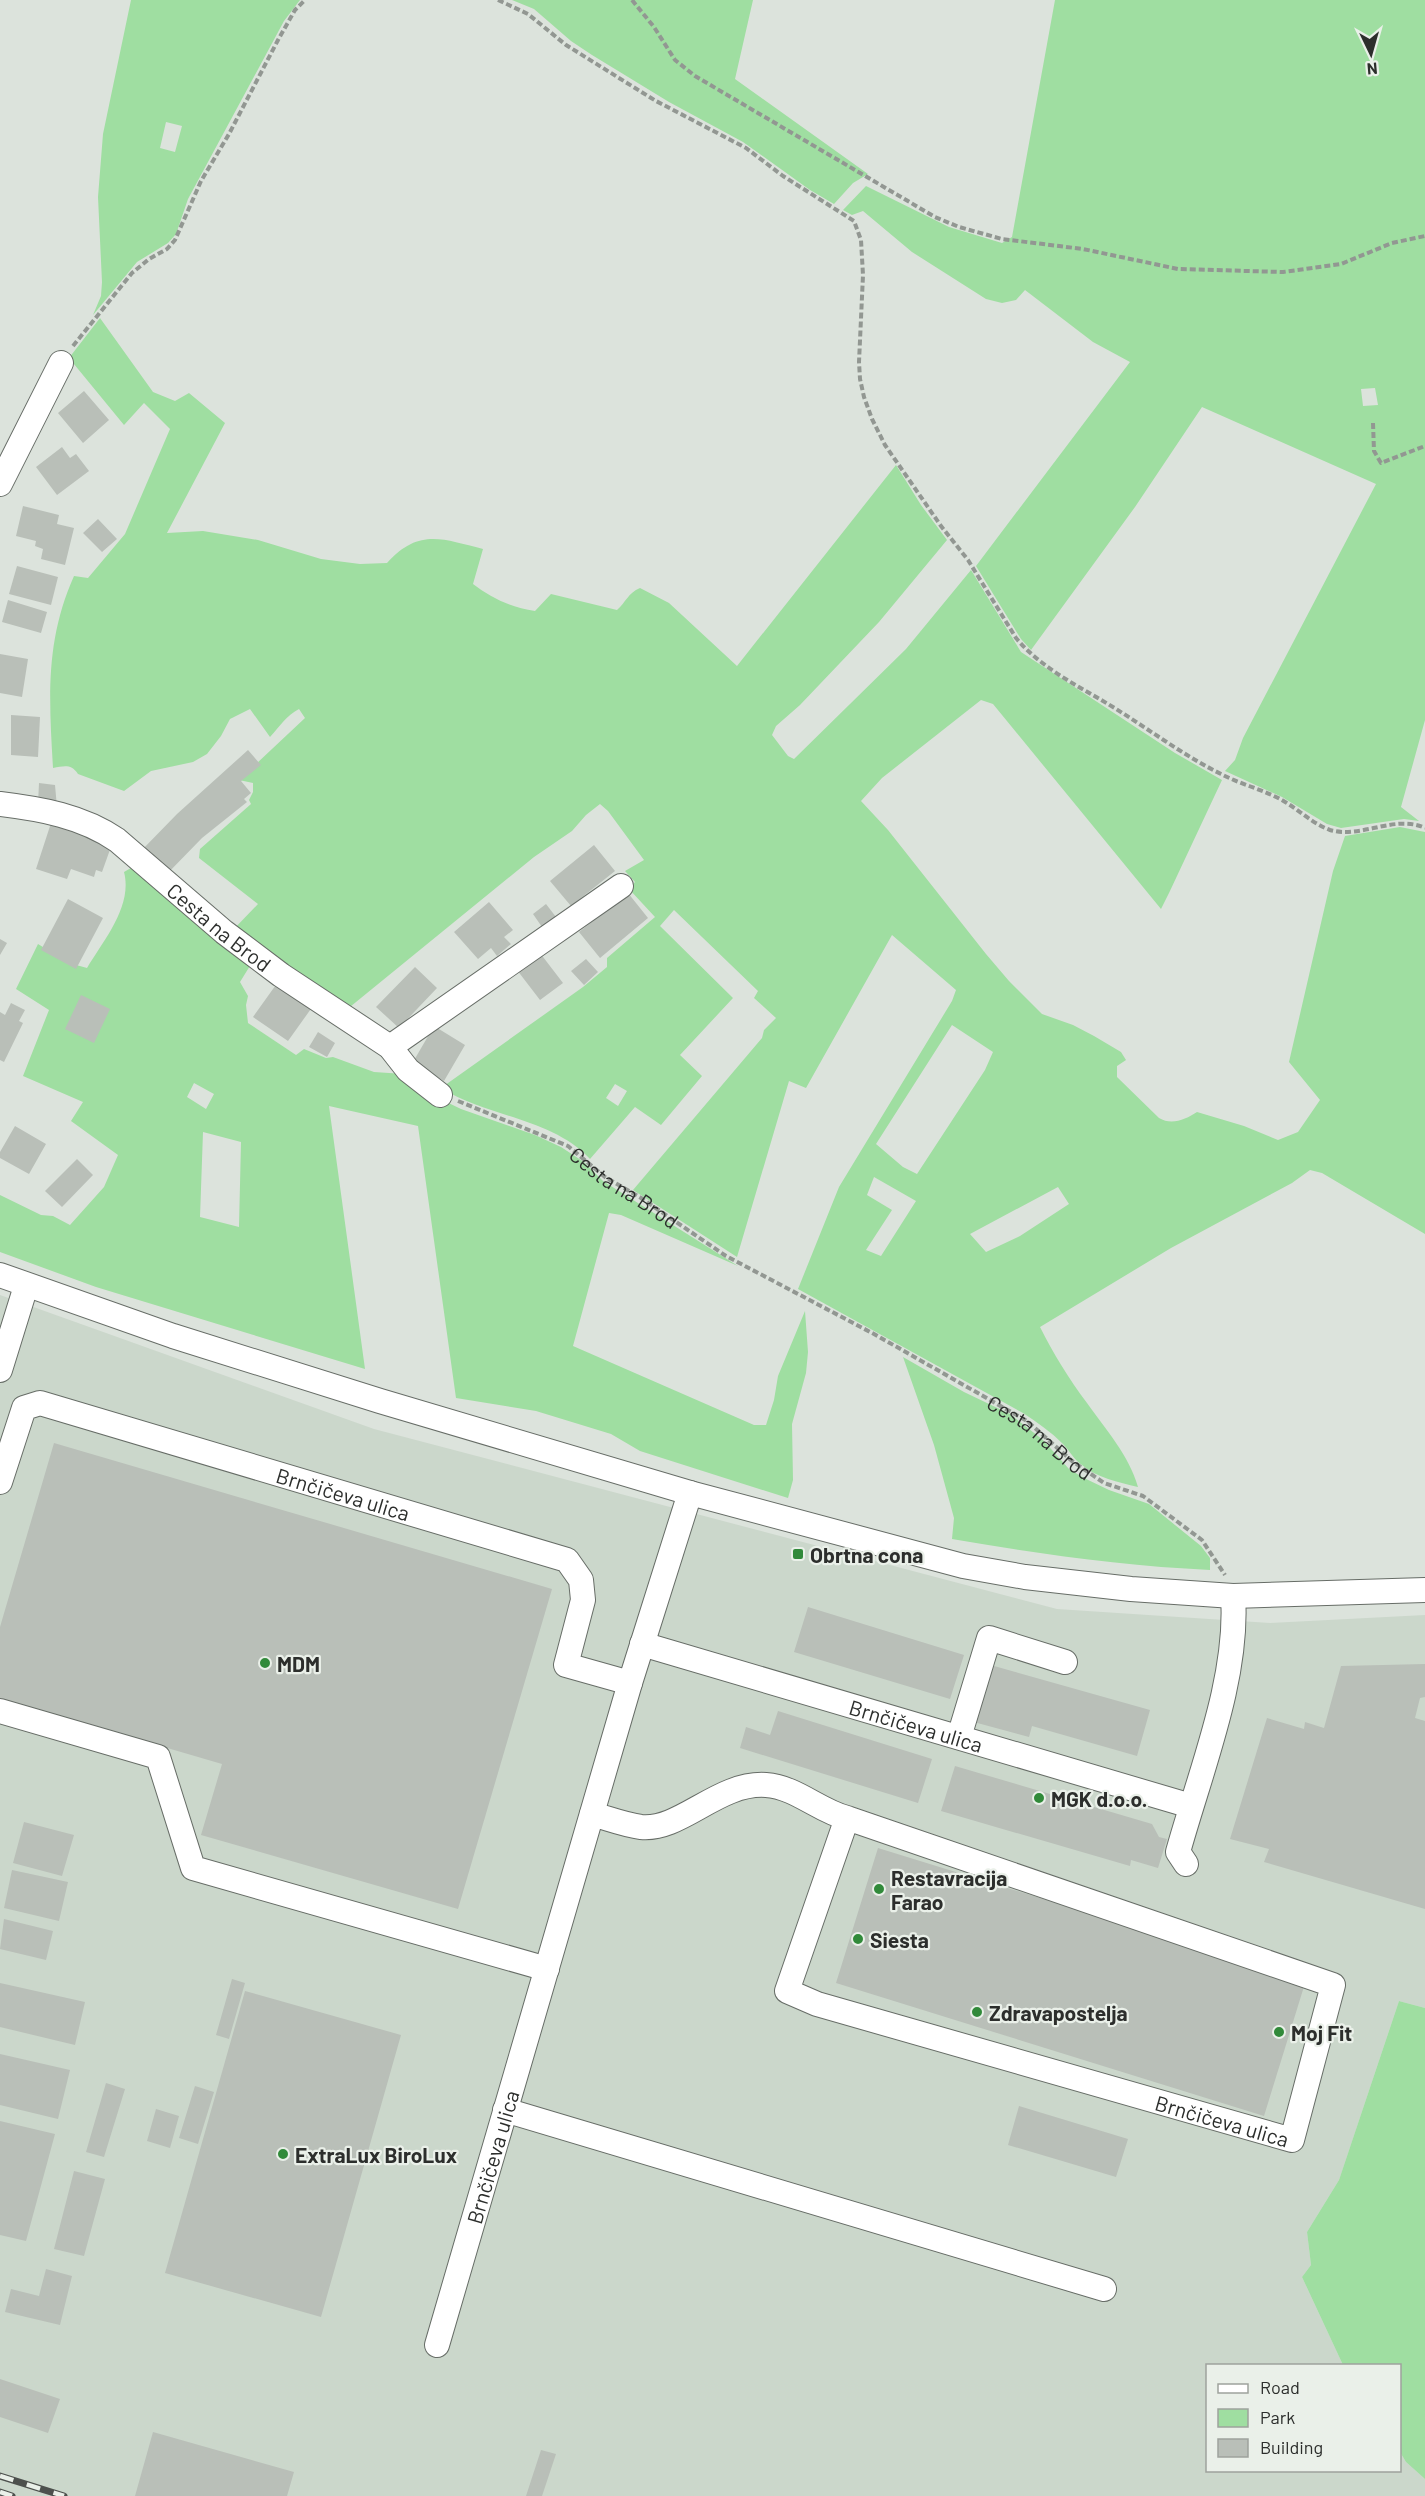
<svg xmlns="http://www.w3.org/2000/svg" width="1425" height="2496" font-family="Barlow,sans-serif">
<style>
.built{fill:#cbd7cb}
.green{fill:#9fdea1;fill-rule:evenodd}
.building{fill:#b9bfb8}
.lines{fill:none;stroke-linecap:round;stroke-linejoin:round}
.minor-casing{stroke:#676d67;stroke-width:26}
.path{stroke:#929792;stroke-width:4;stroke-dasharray:6 3;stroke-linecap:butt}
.minor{stroke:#fff;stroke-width:24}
.rail-casing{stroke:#4d504d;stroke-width:7}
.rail{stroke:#eaf0e9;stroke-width:4.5;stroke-dasharray:14;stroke-linecap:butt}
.poi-dot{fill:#318a3a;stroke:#eaf0e9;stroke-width:2}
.labels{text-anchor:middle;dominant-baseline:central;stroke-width:4.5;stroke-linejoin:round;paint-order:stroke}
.street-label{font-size:21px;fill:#2c2e2c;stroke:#eaf0e9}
.poi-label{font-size:21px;font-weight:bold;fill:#2c2e2c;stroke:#eaf0e9;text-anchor:start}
</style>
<rect width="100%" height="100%" fill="#dce3dc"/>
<path class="built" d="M0 1295 374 1429 1057 1609 1270 1623 1425 1615V2008L1399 2001 1339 2180 1307 2232 1311 2265 1302 2277 1343 2365 1208 2366V2470H1400V2452L1406 2462 1425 2479V2496H0Z"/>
<path class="green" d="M131 0H300L284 21 188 199 176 234 168 243 137 262 93 315 101 296 102 282 98 197 103 134ZM166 122 182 126 175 152 160 148Z
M512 0H753L735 79 868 174 853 183 834 204 810 190 743 142 669 102 592 55 571 41 534 9Z
M1055 0H1425V720L1401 807 1419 821 1404 819 1341 828 1327 824 1282 797 1225 771 1235 760 1243 738 1376 484 1202 407 1135 507 1031 650 1021 639 976 566 1130 362 1093 342 1025 290 1016 300 1002 303 986 299 912 252 863 211 852 215 843 210 866 186 949 227 1002 243 1012 237ZM1375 388 1378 405 1363 406 1361 389Z
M100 318 153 392 175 401 189 393 225 423 167 533 203 531 258 540 321 559 360 564 387 563C419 528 442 539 483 549L473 584C491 598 512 608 535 611L551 594 617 610C626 602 628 593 640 588L669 603 737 666 896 465 921 505 947 540 879 622 800 705 776 726 772 735 788 756 794 759 906 649 971 570 1021 652 1175 753 1222 780 1169 893 1161 909 993 704 981 700 882 778 861 801 888 830 986 954 1009 981 1042 1014 1073 1025 1094 1036 1121 1052 1126 1060 1117 1066V1077L1159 1118C1172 1126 1186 1119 1197 1112L1244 1126 1278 1140 1298 1132 1320 1100 1289 1062 1333 871 1345 836 1400 827 1425 832V1234L1322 1173 1310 1170 1292 1183 1171 1248 1040 1327C1053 1353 1069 1379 1087 1403 1106 1430 1129 1455 1138 1487 1118 1482 1097 1478 1082 1465 1074 1460 1070 1451 1063 1444 1051 1432 1037 1422 1023 1413L798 1289 839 1187 952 1001 956 990 892 935 806 1088 789 1081 737 1257 633 1190 762 1038 764 1030 776 1018 754 998 758 991 674 910 660 926 733 998 680 1055 702 1076 661 1125 635 1107 590 1159C552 1118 487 1117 441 1088L583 987 607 967V958L655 917 629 889 635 882 625 871 644 860 608 811 600 804 586 815 572 831 534 857 345 1011 231 932 258 904 199 858 200 849 251 804 249 800 253 792V783L239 780 305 718 299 709C286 716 280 726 270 737L250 709 230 719 221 736 207 754 193 762 151 771 124 791 78 774C71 764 65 766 53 768 49 699 45 641 74 576L88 578 125 534 170 429 144 403 124 425 69 358ZM952 1025 993 1052 985 1070 917 1174 903 1167 876 1144ZM615 1084 627 1091 618 1106 606 1098ZM874 1177 916 1201 881 1256 866 1250 892 1210 867 1195ZM1058 1187 1069 1204 1020 1236 986 1252 970 1234Z
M136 865 253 961 240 982 248 996 246 1005 248 1023 296 1055 304 1049 326 1058 333 1057 374 1072 404 1074 434 1096 461 1109 535 1135 561 1147 584 1162 603 1181 738 1266 621 1215 609 1213 573 1346 754 1425H766L774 1400 778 1376 805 1311 808 1352 806 1373 792 1424 793 1480 788 1498 640 1451 611 1434 536 1411 456 1398 418 1126 329 1106 365 1369 96 1287 0 1252V1195L41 1215 53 1216 70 1225 104 1187 118 1155 71 1121 83 1102 23 1076 49 1010 16 989 38 944 69 963 87 968C103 941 133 906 124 872ZM194 1083 214 1094 206 1109 187 1097ZM203 1132 241 1142 239 1227 200 1217Z
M903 1357 964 1392 1010 1414 1043 1440 1069 1469 1084 1478 1109 1490 1149 1504 1201 1546 1210 1558V1570C1123 1566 1038 1554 952 1539L954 1518 934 1445Z
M1399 2001 1425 2008V2479L1406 2462 1400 2452V2366L1343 2365 1302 2277 1311 2265 1307 2232 1339 2180Z"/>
<path class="building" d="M84 391 109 420 83 443 58 413Z
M62 447 70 458 76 454 89 471 57 495 36 467Z
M23 506 59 515 57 524 74 528 65 565 41 559 43 549 35 546 36 541 16 536Z
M98 519 117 539 102 552 83 533Z
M17 566 58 577 51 605 9 594Z
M8 600 47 612 41 633 2 622Z
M0 654 28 659 22 697 0 693Z
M11 715 40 717 38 757 11 755Z
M248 750 261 765 241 781 251 793 244 799 247 802 202 838 165 876 140 852 177 814Z
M39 783 55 785 57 807 38 804Z
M51 823 112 844 102 872 96 870 94 877 71 869 67 879 36 869Z
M594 845 615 871 571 906 550 881Z
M628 893 648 918 600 958 579 932Z
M68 899 103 918 76 969 41 950Z
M489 902 513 930 504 937 511 944 497 956 491 948 478 959 454 932Z
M546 904 556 917 542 927 533 914Z
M0 939 7 943 0 955Z
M540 953 563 983 540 1000 517 970Z
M586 959 598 972 584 985 571 971Z
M415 967 437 988 399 1028 376 1007Z
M278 982 313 1006 288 1041 253 1017Z
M81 995 110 1009 94 1043 65 1029Z
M11 1003 25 1010 19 1021 23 1023 4 1062 0 1060V1012L5 1015Z
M434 1026 465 1045 444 1081 413 1062Z
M318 1032 335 1043 327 1057 309 1047Z
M15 1126 46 1144 29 1174 0 1158V1152Z
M77 1159 93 1175 62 1207 45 1191Z
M54 1443 552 1589 458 1909 201 1835 222 1764 0 1699V1627Z
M808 1607 964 1655 950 1699 794 1652Z
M987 1664 1150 1710 1137 1756 1032 1726 1029 1737 970 1721Z
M1425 1664V1697L1420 1698 1415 1718 1425 1721V1909L1264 1862 1269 1849 1230 1839 1267 1718 1304 1729 1305 1722 1324 1728 1341 1666Z
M778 1711 932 1759 918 1803 740 1748 746 1727 770 1735Z
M955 1766 1152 1824 1159 1837 1167 1839 1158 1868 1131 1860 1130 1866 941 1811Z
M24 1822 74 1835 62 1876 13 1863Z
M878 1848 1306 1980 1264 2116 836 1983Z
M12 1870 68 1882 59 1921 4 1908Z
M4 1919 53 1931 46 1960 0 1949Z
M232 1979 245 1983 229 2039 216 2035Z
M0 1983 85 2002 75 2045 0 2027Z
M245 1991 401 2035 321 2317 165 2273Z
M0 2054 70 2070 58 2119 0 2105Z
M106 2083 125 2089 104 2157 86 2152Z
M195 2086 214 2092 198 2144 179 2138Z
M1019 2106 1128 2139 1116 2177 1008 2145Z
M156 2109 179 2116 170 2148 147 2141Z
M0 2121 55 2134 26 2241 0 2235Z
M74 2171 105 2179 84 2256 54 2249Z
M46 2269 72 2276 60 2325 5 2312 11 2289 39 2296Z
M0 2379 60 2399 48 2433 0 2417Z
M153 2432 294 2472 287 2496H135Z
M541 2450 556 2454 542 2496H526Z"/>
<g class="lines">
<g class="minor-casing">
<g id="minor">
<path d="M0 484 61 363"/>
<path id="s2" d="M0 804C41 809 82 816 117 840L224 932 281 975 390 1047 408 1070 440 1095"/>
<path d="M390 1047 621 886"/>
<path d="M0 1275 173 1336 380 1401 690 1493 963 1566 1025 1577 1131 1589 1233 1596 1425 1590"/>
<path d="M0 1370 26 1286"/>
<path id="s3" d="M0 1482 24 1408 40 1403 567 1560 581 1580 583 1600 566 1665 630 1683"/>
<path id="s4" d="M642 1644 1191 1806"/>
<path d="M0 1711 158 1757 193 1868 547 1969"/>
<path d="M959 1737 989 1638 1065 1662"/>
<path id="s5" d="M592 1814C607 1818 625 1825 641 1827 681 1831 718 1782 766 1785 796 1787 819 1811 847 1818L787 1991 817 2004 1292 2140 1333 1985 847 1818"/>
<path d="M1186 1864 1178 1852C1200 1772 1239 1678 1233 1596"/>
<path d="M505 2110 1104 2289"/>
<path id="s6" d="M437 2345 630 1683 690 1493"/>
</g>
</g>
<g class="path">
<path d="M498 0 528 14 566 45 656 101 746 148 783 176 854 221 861 240 863 275 859 362 860 379 864 397 872 419 885 445 941 526 968 560 1016 638C1040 667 1076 685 1108 704 1146 727 1181 754 1221 774 1240 784 1261 789 1280 799 1297 808 1311 823 1330 830 1361 839 1395 814 1425 828"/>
<path d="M632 0 654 27 675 60 695 76 935 217 959 227 1002 239 1083 249 1178 269 1283 272 1341 264 1392 243 1425 236"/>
<path d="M73 346 132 273 149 259 167 249 175 240 201 181 229 134 278 40 295 10 305 0"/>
<path d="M1373 423 1374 451 1381 463 1425 446"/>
<path id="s1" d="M458 1101 568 1146 605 1177 641 1198 726 1256 874 1334 1027 1421 1072 1461 1104 1483 1143 1496 1202 1540 1225 1575"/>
</g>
<use href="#minor" class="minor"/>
<g class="rail-casing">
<path id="rail" d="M0 2476 64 2496
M0 2492 12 2496"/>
</g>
<use href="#rail" class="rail"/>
</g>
<g class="poi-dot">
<rect x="792" y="1548" width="12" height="12" rx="3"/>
<circle cx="265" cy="1663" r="6"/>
<circle cx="1039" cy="1798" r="6"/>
<circle cx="879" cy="1889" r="6"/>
<circle cx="858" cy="1939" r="6"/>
<circle cx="977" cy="2012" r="6"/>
<circle cx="1279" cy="2032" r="6"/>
<circle cx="283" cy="2154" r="6"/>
</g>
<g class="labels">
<g class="street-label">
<text stroke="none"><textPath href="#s2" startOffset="258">Cesta na Brod</textPath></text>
<text stroke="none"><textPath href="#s1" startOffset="189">Cesta na Brod</textPath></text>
<text stroke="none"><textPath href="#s1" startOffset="675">Cesta na Brod</textPath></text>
<text stroke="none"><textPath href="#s3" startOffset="411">Brnčičeva ulica</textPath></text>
<text stroke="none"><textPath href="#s4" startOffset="286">Brnčičeva ulica</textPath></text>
<text stroke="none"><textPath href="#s5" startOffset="910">Brnčičeva ulica</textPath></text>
<text stroke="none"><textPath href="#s6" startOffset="196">Brnčičeva ulica</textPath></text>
</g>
<g class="poi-label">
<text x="810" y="1554">Obrtna cona</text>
<text x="277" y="1663">MDM</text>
<text x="1051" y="1798">MGK d.o.o.</text>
<text x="891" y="1877">Restavracija<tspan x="891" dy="24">Farao</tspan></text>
<text x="870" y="1939">Siesta</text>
<text x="989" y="2012">Zdravapostelja</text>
<text x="1291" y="2032">Moj Fit</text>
<text x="295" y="2154">ExtraLux BiroLux</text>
</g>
</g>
<rect x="1206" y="2364" width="195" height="108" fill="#eaf0e9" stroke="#9ea29d" stroke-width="1.5"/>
<rect x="1218" y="2384" width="30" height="9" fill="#ffffff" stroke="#9ea29d" stroke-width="1.5"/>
<text x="1260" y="2394" font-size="18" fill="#2c2e2c">Road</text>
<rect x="1218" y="2409" width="30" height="18" fill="#9fdea1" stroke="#9ea29d" stroke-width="1.5"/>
<text x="1260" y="2424" font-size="18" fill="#2c2e2c">Park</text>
<rect x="1218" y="2439" width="30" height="18" fill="#b9bfb8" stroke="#9ea29d" stroke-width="1.5"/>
<text x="1260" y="2454" font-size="18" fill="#2c2e2c">Building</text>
<g transform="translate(1371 54) rotate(175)" stroke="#eaf0e9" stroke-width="4.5" paint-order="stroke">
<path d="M0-4.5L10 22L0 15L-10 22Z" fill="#2c2e2c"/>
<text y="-9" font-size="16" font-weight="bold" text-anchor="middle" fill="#2c2e2c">N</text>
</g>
</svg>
